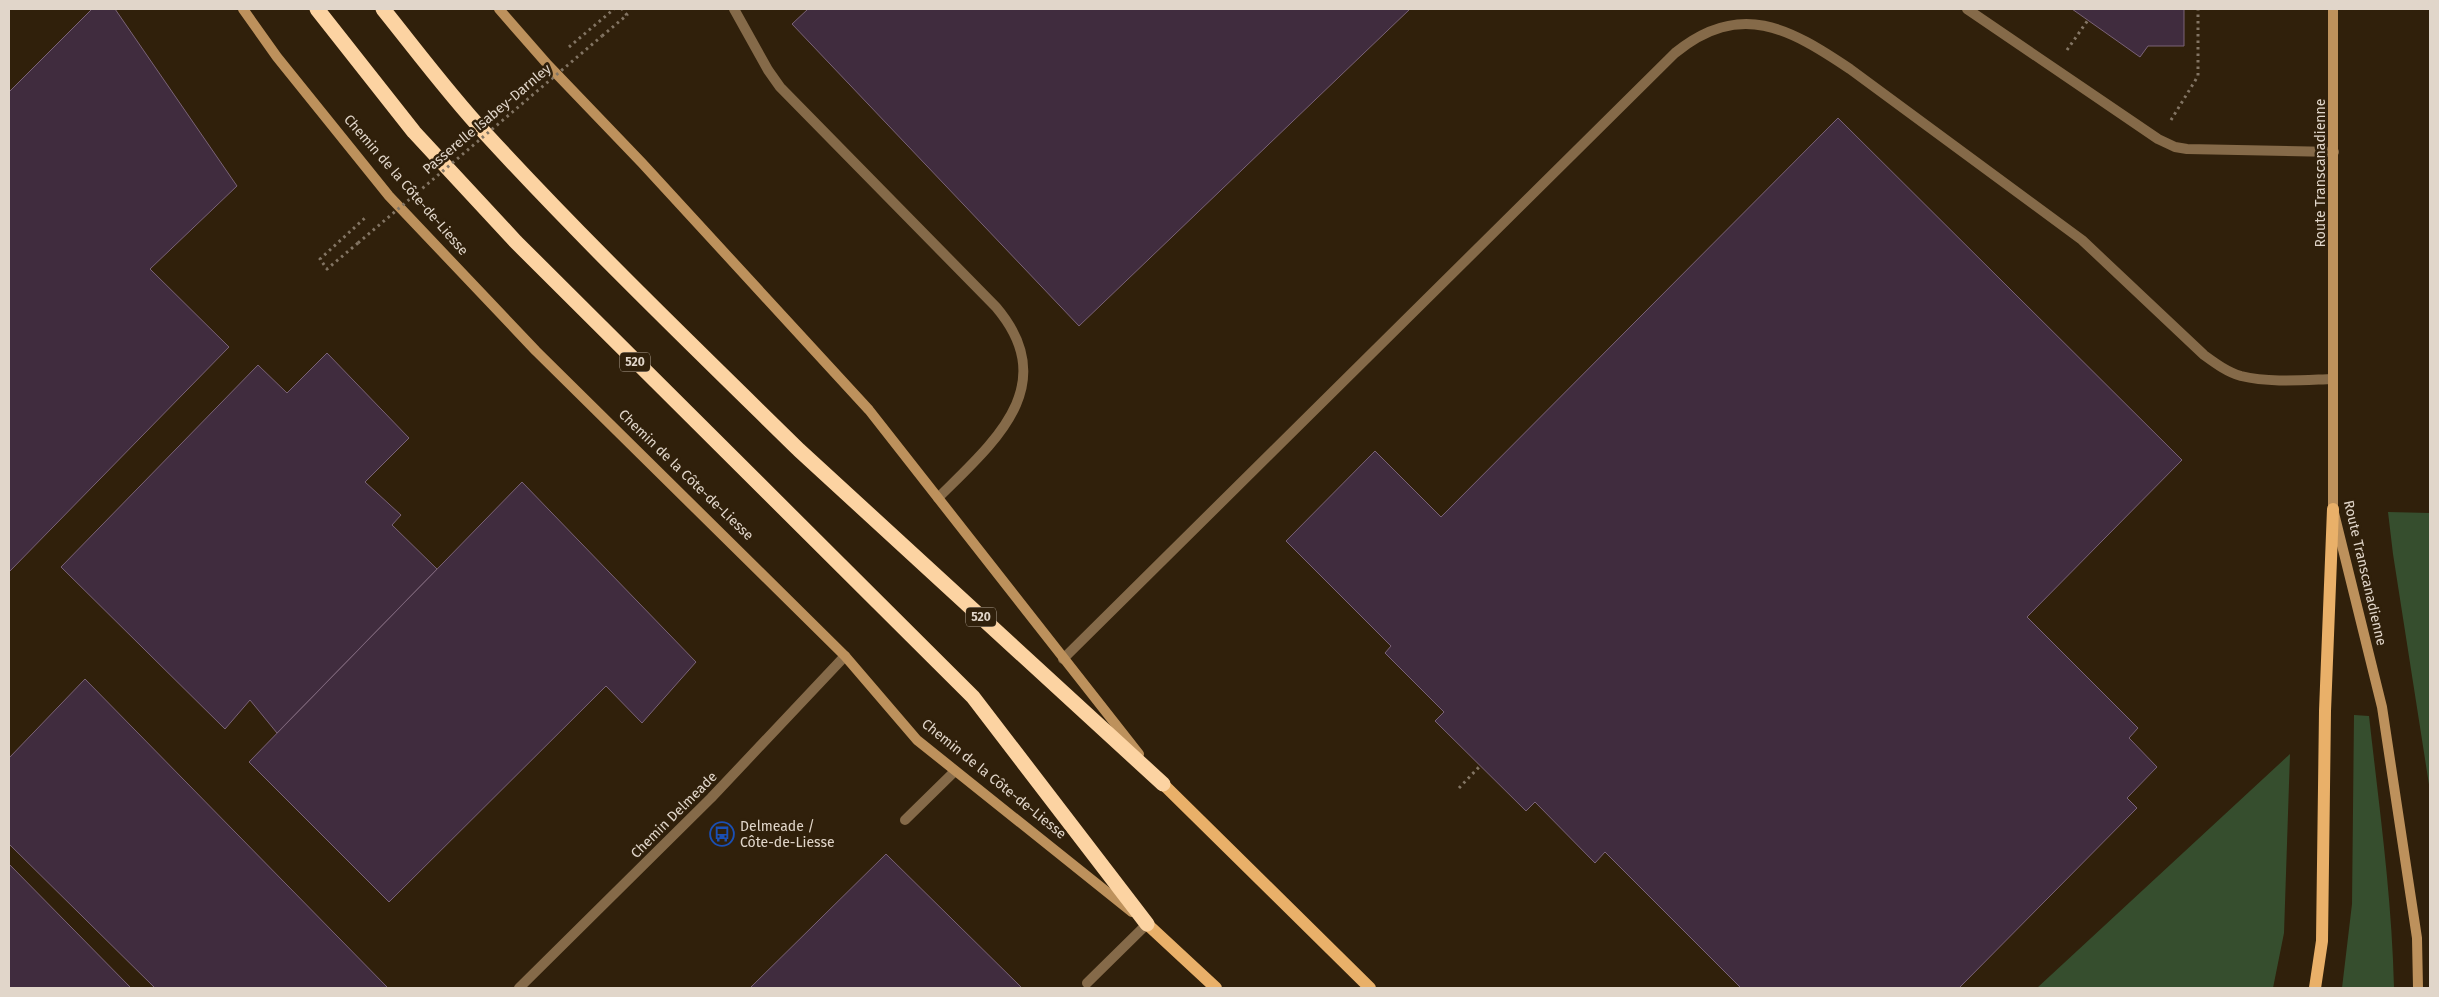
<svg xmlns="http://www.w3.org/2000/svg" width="2439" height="997" font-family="'Fira Sans',sans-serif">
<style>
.green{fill:#364e2e}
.building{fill:#402c3e;stroke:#7a6377}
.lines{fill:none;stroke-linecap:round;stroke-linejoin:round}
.path{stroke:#837564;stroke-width:3;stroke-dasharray:2.5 4;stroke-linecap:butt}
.service{stroke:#856a49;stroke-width:10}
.minor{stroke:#856a49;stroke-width:10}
.secondary{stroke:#bd915c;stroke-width:10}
.primary{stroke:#e9b069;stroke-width:12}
.motorway{stroke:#fcd3a2;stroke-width:15}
.path-bridge{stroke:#837564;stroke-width:3;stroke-dasharray:2.5 4;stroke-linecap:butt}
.labels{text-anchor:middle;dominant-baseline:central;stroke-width:5;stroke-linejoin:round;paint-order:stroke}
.shield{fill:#30200b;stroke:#ac9f91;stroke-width:1}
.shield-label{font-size:12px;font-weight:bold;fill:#e1d6ca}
.street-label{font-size:14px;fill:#e1d6ca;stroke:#30200b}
.poi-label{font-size:14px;fill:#e1d6ca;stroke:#30200b;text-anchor:start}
</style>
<rect width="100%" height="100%" fill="#30200b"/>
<path class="green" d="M2388 512 2430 513V791L2393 554Z
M2354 715 2369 716C2379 806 2392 897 2394 988H2342L2352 904Z
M2290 754 2284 933 2273 988H2037Z"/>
<path class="building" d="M92 9H115L237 186 150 269 229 347 9 572V92Z
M808 9H1410L1079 326 792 24Z
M2072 9H2184V46H2148L2140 57Z
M1838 118 2182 460 2027 617 2138 728 2129 738 2157 767 2127 798 2137 808 1959 988H1741L1605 852 1595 863 1535 802 1526 811 1435 721 1444 712 1385 653 1391 646 1286 541 1375 451 1441 517Z
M327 353 409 438 365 482 401 515 392 525 437 569 277 733 250 700 225 729 61 567 258 365 287 393Z
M522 482 696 662 642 723 606 686 389 902 249 762Z
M85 679 387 987 386 988H155L9 844V758Z
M886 854 1022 988H750Z
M9 864 131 988H9Z"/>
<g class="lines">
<path class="path" d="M602 36 627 15 622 9
M569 47 614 9
M2067 50 2088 20
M2171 120 2198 76V9
M358 243 327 269 320 259 366 217
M1459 788 1480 766"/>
<path class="service" d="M734 9 768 70 780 87 996 307C1063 386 993 443 938 498
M1967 9 2158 139 2175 147 2187 149 2334 152
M1063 659 1675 53C1740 0 1789 28 1850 69L2082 240 2204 355C2215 363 2227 372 2241 376 2270 383 2303 380 2333 379
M905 820 955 771
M1087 983 1147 924"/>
<path class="minor" d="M519 988 711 798 845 656"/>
<path class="secondary" d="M243 9 277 57 389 196 536 351 845 656 917 740 1132 912
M499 9 548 65 642 163 869 410 1139 754
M2333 9V509L2382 707 2417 938 2418 988"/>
<path class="primary" d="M1163 784 1370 988
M1147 924 1216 988
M2315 988 2322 941 2325 711 2333 509"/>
<path class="motorway" d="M317 9 414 132 516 242 973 697 1147 924
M383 9C416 50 448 93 484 132 585 242 693 346 799 450L1163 784"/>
<path class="path-bridge" d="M358 243 602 36"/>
</g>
<defs>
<g id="bus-ring" transform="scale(1.25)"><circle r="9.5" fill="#30200b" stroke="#1a4fb4" stroke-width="1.5"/><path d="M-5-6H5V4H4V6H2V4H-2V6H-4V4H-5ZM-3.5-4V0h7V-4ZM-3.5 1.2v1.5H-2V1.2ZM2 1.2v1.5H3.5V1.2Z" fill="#1a4fb4"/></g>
</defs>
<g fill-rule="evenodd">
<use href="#bus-ring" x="722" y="834"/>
</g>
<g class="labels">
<g class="shield">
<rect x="620" y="352.5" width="30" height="19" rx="4"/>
<rect x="966" y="607.5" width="30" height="19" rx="4"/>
</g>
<g class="shield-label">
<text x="635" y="362">520</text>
<text x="981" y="617">520</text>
</g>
<g class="street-label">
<text transform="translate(487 119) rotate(-40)">Passerelle Isabey-Darnley</text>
<text transform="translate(2320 173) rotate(-90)">Route Transcanadienne</text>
<text transform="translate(406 185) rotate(49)">Chemin de la Côte-de-Liesse</text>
<text transform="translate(686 475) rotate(44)">Chemin de la Côte-de-Liesse</text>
<text transform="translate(2365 573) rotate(77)">Route Transcanadienne</text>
<text transform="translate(994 779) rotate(39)">Chemin de la Côte-de-Liesse</text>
<text transform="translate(674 815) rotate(-45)">Chemin Delmeade</text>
</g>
<g class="poi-label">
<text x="740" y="826">Delmeade /<tspan x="740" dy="16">Côte-de-Liesse</tspan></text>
</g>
</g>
<rect width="2439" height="997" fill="none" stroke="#e1d6ca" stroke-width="20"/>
</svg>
